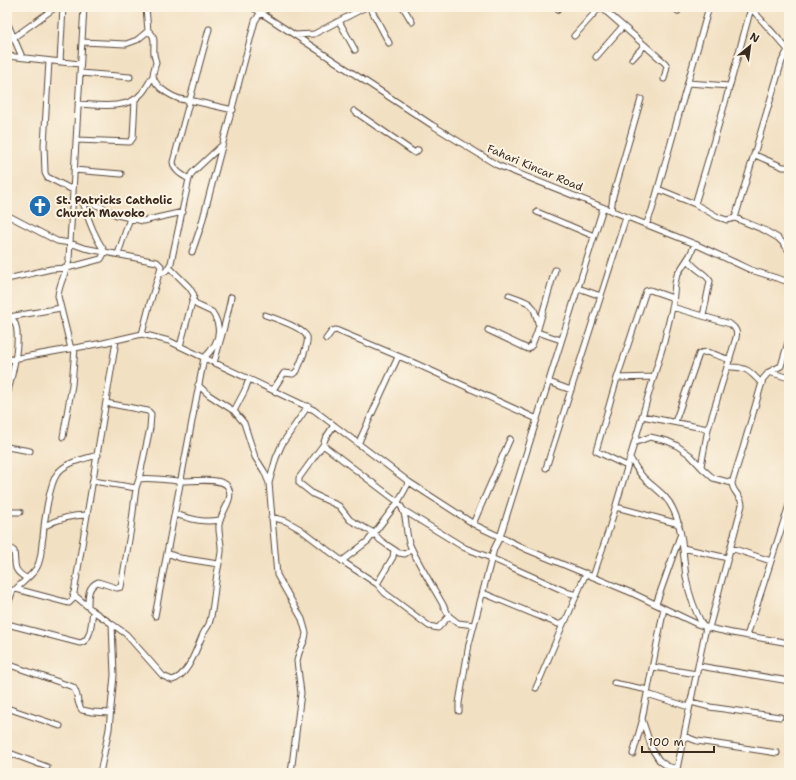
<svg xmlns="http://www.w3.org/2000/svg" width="796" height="780" font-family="'Shantell Sans',sans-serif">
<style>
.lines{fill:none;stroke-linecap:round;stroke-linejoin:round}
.street-casing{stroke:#564537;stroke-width:7}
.street{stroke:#fff;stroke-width:5}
.labels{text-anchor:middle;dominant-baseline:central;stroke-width:4;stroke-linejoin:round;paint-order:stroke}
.street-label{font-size:11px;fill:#3b2a1e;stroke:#fcf5e5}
.poi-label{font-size:11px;font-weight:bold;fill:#3b2a1e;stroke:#fcf5e5;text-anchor:start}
</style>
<rect width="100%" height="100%" fill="#fcf5e5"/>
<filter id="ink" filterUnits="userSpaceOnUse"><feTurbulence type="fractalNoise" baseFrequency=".025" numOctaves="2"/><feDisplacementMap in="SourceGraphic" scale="8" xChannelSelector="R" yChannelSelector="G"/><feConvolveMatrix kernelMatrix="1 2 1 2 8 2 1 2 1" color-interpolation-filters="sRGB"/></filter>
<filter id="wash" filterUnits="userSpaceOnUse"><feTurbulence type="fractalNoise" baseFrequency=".012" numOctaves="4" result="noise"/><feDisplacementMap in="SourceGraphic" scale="16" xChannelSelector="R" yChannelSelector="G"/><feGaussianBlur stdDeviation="0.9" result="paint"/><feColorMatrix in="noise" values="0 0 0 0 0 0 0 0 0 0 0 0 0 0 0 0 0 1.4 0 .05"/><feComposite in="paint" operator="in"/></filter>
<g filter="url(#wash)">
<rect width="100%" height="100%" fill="#f2e0c2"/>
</g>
<g filter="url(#ink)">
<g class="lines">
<g class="street-casing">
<path id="street" d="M146 7 148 31C157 36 153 45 154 54 154 57 156 60 156 63 155 67 153 71 153 75 154 88 177 101 189 100L233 110
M252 7 432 125 497 165 695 244 751 270 789 282
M370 7 389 43
M403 7 412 22
M601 7 665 63 667 66 664 79
M673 7 678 11
M750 7 789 51
M558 9 559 7
M339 21 355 50
M7 22 22 57
M295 35 314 34 366 7
M574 36 600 7
M13 38 56 7
M82 42 126 44 137 40 148 31
M7 56 80 64
M596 57 623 26
M632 59 645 45
M49 61 44 145 45 173 47 177 73 190
M60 62 63 7
M80 73 130 77
M688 83 729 86
M78 104C97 105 128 110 141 94 146 89 149 82 153 76
M354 111 415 153 418 150
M76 140 130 142 133 138 135 100
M755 155 783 167H789
M74 170 121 174
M189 179C182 175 174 171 173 162L209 29
M658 189 695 204 718 217 727 220 735 218 764 230 778 238 784 244 789 251
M73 199 99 206 117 215 143 221 183 212
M695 204 725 103 751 8
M611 211 613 196 641 99
M537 212 594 236
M7 215 57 241 70 243 84 248 157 262 161 266 159 274 150 303 142 334
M735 218 782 61 788 50
M646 225 652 210 709 7
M192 252 201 226 255 21 261 12 271 7
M118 254 130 218
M688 259C694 270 705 272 710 281L703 316
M169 267 189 287 194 295 180 346
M555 270 537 332 561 340
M159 274 166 271 171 263 189 179 192 173 221 146
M7 279 51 269 67 268 101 259 105 252C94 236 88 220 83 202
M578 288 601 296
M509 295C529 303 533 300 538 323
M672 307 730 324C737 329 738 333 735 341L708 429 701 466
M265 315C274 318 304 328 307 337 309 344 300 364 297 371L293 374 284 373 273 390
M7 316C10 318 13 319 14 321 23 337 11 379 7 396
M9 317 61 308
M488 330 528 349 532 345 537 332
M326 339 332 331 336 330 410 361 537 419
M71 349 58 296C59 283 67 272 69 259L84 7
M7 360 103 343 142 334 169 341 314 410 409 482 477 526 528 550 632 593 697 624 709 628 732 633 789 643
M214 363C220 341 227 319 231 297
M727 367C746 366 750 371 762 384
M769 372 789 378
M617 378 654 377
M549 382 571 390
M198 385 209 395 234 411 244 423 255 457 264 471 269 483 277 575 302 619 306 633 305 639 299 653 297 661 301 693 291 773
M106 403 148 411 151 414 150 428 139 479
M234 411 245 390 249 379
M642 416 708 429
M675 422 699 354C708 348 720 359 730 359
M334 425 325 439 323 445 299 478V483L313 494 339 506 350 520 374 533 380 540 387 545 399 553 405 554 412 549
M63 437 72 385 75 348
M634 443 650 437 667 441 676 445 690 455 703 469 713 478 732 483
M358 444 398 357
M323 445 398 502C409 515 404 531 410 545 421 570 437 592 449 616L458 623 474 625
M7 447 30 451
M630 458C634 464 638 472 644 478 654 488 667 495 673 509 683 530 683 554 686 577 689 595 695 611 703 626
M627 466 596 451 617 378 646 291 650 290 673 298
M546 468 626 217
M93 481 136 488
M269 483 276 458 282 444 308 406
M615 508H620L679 524
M403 510 465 548 491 558 569 593 577 595
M7 512H20
M175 514C192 519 202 523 220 520
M271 517 286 521 300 529 342 561 377 584 385 593 429 626 438 628 449 616
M473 524 510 439
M45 526C59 518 71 515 87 515
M7 546 14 551C16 565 12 570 26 578
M683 548 728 558
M731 548 771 561
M167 553 180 558 218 564
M342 561 368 541 398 502 409 482
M593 577 609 529 664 342 673 304 675 283 677 275 690 255 695 244
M377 584 393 557 394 550
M16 589C21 583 34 574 37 567 42 558 41 547 43 537 44 523 49 485 57 474 65 462 84 459 98 455
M483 593 558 624H561L566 620 586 573
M73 594 93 611 112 624 114 675 109 729 100 773
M656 604 680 536
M88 606C88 596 88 586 98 582L117 588 121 587 131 528 136 488 139 479C148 477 168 480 178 481 188 482 222 476 228 487 235 499 220 513 219 525 218 534 222 542 221 552 220 561 217 571 216 581 214 593 213 613 209 624 208 627 205 630 203 634 197 647 188 677 172 680L163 676 126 634 112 624
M7 607 13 590 16 589 69 603 73 599 116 341
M664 608 642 719 652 749 659 760 667 766 677 769
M155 616 204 358C218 345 224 329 212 312L197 305 193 300
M7 624 80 643C92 641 91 621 93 611
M709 628 742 505C742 496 732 492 732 483L743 448 763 379 769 372 781 366 789 339
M747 636 789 505
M7 664 73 687C79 694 76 703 82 710L92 712 110 713
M699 666 789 681
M653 667 697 674
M614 683 648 690
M536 688 564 622
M647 694 689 707
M691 702 710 707 780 717
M7 708 60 726
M459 711V703L469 644 494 549 500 537 603 208
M684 736 697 741 777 753
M7 752 47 767
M633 754 642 722
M679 773 677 769 706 627"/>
</g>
<use href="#street" class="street"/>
</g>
</g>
<defs>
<g id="church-disc" transform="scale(1.15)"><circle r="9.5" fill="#1f6fb2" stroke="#fcf5e5"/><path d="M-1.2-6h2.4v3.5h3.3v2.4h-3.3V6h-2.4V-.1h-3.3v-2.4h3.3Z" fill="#fff"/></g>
</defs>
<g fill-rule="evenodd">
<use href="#church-disc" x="40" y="206"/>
</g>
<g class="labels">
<g class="street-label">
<text transform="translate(535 168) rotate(23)">Fahari Kincar Road</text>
</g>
<g class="poi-label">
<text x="56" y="200">St. Patricks Catholic<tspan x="56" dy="13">Church Mavoko</tspan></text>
</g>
</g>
<rect width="796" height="780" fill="none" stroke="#fcf5e5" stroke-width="24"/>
<g transform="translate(750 46) rotate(29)" stroke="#fcf5e5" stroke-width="3" paint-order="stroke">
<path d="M0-3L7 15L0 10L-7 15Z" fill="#3b2a1e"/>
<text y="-6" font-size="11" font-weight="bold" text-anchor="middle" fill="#3b2a1e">N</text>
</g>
<path d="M642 746v6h72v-6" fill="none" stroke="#3b2a1e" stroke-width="2"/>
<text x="648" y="746" font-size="12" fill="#3b2a1e" stroke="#fcf5e5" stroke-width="3" paint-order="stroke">100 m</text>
</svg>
